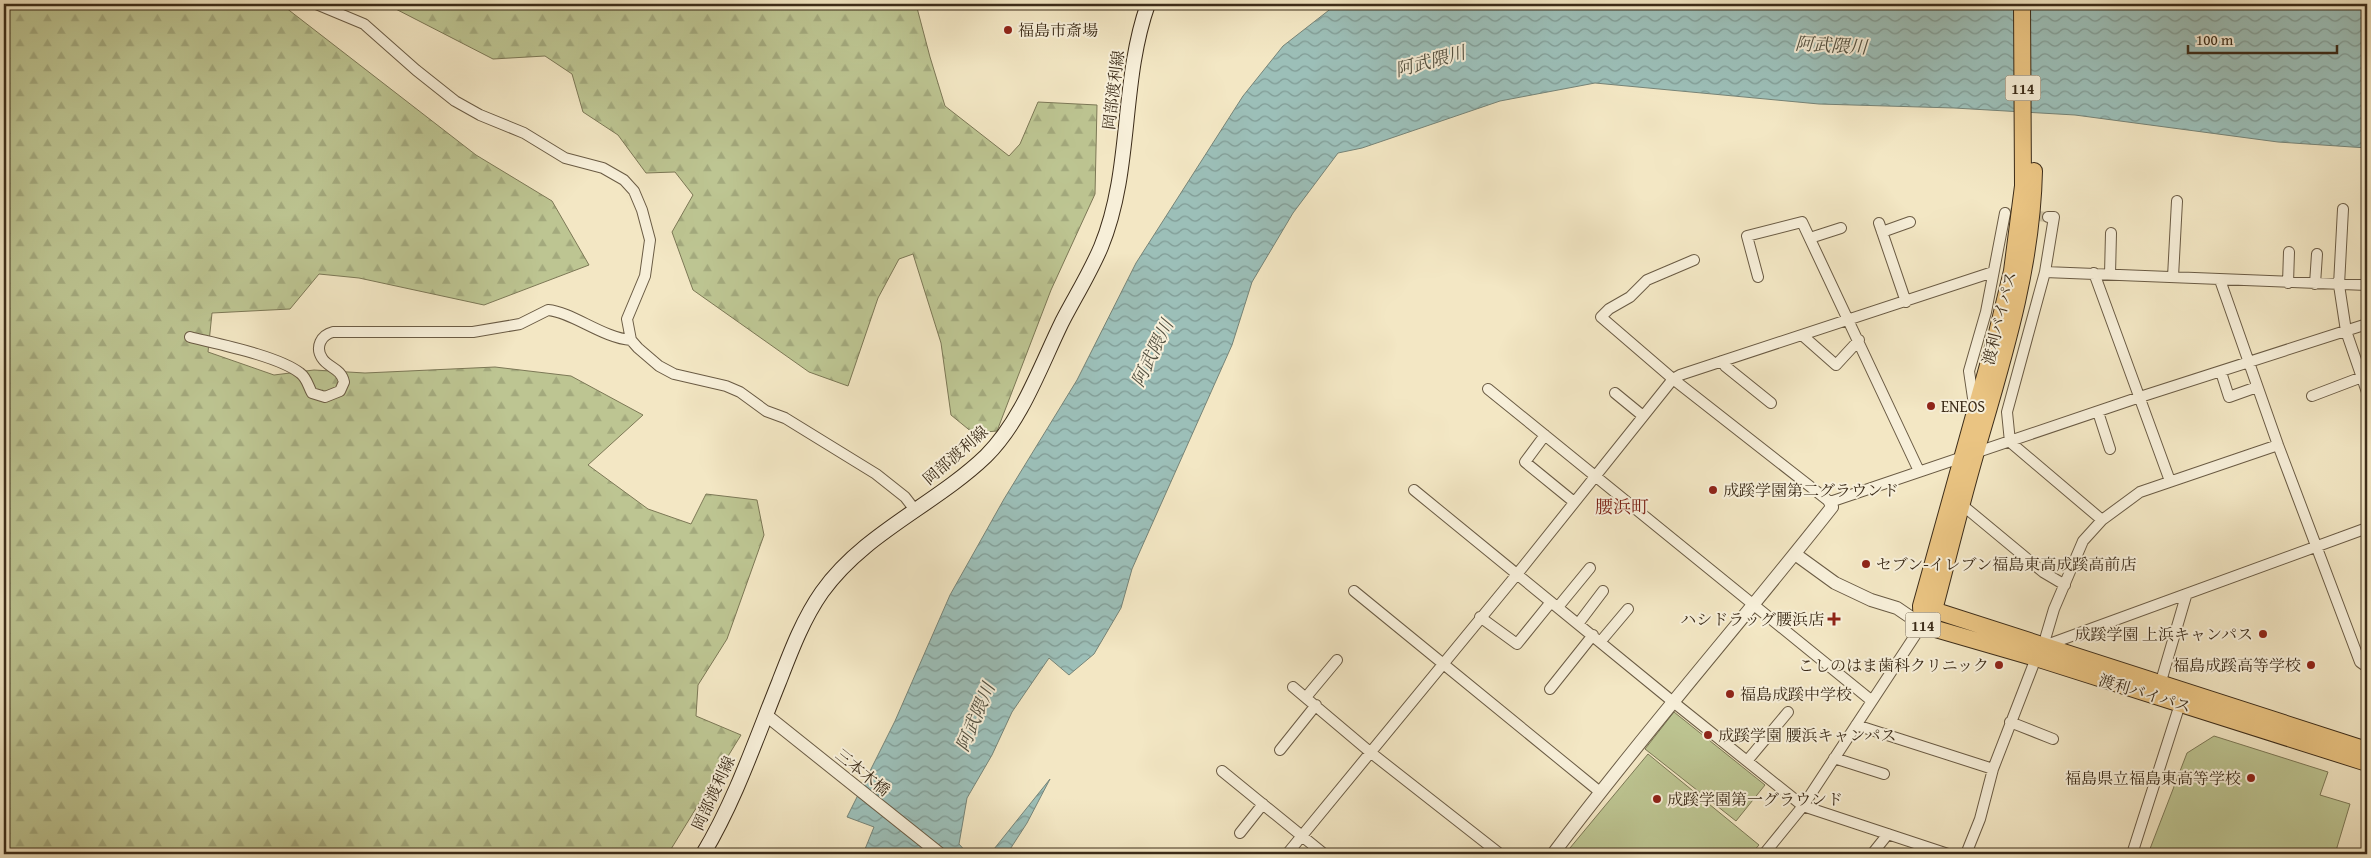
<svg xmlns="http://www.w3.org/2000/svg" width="2371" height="858" font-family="'Gentium Book Plus','Noto Serif JP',serif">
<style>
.green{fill:#bdc592;stroke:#7c7856}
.forest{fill:url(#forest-firs);stroke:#7c7856}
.water{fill:url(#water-waves);stroke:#768478}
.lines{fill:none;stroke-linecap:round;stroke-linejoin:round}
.minor-tunnel{stroke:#cec2a2;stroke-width:10;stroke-dasharray:10 5;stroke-linecap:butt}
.minor-casing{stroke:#6a5b44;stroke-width:12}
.tertiary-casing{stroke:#6a5b44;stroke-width:14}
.secondary-casing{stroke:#3c2c19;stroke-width:16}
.trunk-casing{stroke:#3c2c19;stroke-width:18}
.minor{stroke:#f7efd9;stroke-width:10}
.tertiary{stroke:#f7efd9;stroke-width:12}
.secondary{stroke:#f7efd9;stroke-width:14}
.trunk{stroke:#eac482;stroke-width:16}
.poi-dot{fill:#8f2418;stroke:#f7efd9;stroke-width:2}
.labels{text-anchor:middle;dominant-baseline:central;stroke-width:4;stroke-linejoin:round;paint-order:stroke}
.shield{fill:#f7efd9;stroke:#746653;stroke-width:1}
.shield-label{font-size:15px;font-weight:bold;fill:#3c2c19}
.poi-label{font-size:16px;fill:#3c2c19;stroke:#f7efd9;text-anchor:start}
.street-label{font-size:16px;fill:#3c2c19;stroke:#f7efd9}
.water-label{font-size:18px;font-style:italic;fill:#545141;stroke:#f7efd9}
.neighbourhood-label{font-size:18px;fill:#7a1f14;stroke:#f7efd9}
</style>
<defs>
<pattern id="forest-firs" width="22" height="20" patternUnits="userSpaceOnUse" patternTransform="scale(1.25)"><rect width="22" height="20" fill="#bdc592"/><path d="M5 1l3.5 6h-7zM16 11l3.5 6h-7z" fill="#a3a97d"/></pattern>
<pattern id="water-waves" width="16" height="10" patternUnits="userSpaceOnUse" patternTransform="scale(1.25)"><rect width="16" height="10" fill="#9cbfb8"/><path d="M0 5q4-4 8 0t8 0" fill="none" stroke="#809b95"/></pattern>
</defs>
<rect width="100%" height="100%" fill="#f3e7c4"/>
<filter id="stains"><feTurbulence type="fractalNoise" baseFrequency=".004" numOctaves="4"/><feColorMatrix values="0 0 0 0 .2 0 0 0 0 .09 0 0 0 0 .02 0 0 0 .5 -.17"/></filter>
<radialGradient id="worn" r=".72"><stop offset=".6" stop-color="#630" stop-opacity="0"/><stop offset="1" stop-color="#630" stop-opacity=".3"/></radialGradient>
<path class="green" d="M1674 712 1765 785 1736 821 1645 749Z
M2214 736 2328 772 2320 795 2350 804 2335 854H2148L2187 753Z
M1648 754 1759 845 1751 854H1565Z"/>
<path class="forest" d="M4 4H281L476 155 552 201 589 265 484 305 359 278 319 274 290 309 212 313 208 352 274 375 314 370 365 373 495 367 571 376 643 415 588 465 648 509 691 524 706 494 757 500 764 535 727 639 698 685 696 716 741 735 668 854H4Z
M386 4H916L930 57 945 106 1009 156 1020 144 1038 102 1097 105 1095 194 1051 290 997 431 973 433 951 415 941 343 913 254 899 259 878 298 848 386 809 372 693 290 672 232 693 195 675 172 646 173 618 135 583 112 572 74 545 56 493 59Z"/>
<path class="water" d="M1344 4H2367V148L2278 142 2075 115 1954 108 1819 104 1595 83 1500 101 1362 148 1338 153 1293 213 1252 282 1232 345 1132 569 1121 608 1094 654 1069 675 1049 658 1012 712 992 755 967 798 959 844 968 854H863L874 827 847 817 895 721 950 595 1004 499 1077 380 1136 263 1243 96 1283 46 1333 7Z
M1050 779 1027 823 1007 854H990Z"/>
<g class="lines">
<path class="minor-tunnel" d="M2005 213 2048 217"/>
<g class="minor-casing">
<path id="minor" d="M316 4 364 24 416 70 455 101 480 115 524 133 565 158 603 168 624 180 634 191 642 210 650 240 645 276 627 319 631 340 638 348 659 366 674 374 726 386 740 392 766 411 785 418 876 474 905 497 915 510
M2343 209 2339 285 2346 331 2367 392
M2048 217H2054L2045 272 2007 412 2010 442 2102 520
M1879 223 1906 302
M1882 232 1910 222
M1810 238 1841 228
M1694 260 1647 280 1630 297 1609 309 1601 317 1673 379 1830 502 2140 397 2367 324
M2045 272 2367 285
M2094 273 2170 481
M2110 274 2111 233
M1758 277 1747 236 1802 222 1919 471
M2173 277 2177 201
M2220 280 2278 445 2360 662 2367 667
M2288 283 2289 252
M2315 284 2317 254
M1802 335 1836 365 1859 340
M190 337C218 344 278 356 300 373 307 378 308 386 312 393L325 397 340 391 344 382C341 368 328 368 322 358 315 347 321 335 333 332H473L520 324 548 310C572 312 603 338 631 340
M1722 361 1725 366 1771 403
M2221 372 2229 397 2257 387
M1488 389 1872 701
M1615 393 1643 416
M2312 396 2362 377
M1974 405 1969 371 1986 312 2005 213
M2098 412 2110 449
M1545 435 1525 462 1574 502
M1414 490 1672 701 1803 806 1948 854
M1961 504 2043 572 2065 585
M1354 591 1600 792
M1558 607 1590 568
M1480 617 1517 644 1551 602
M1578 624 1603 591
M2046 636 2054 609 2083 541 2102 520 2140 492 2278 445
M1601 641 1628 609
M1293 687 1370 752 1500 854
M2159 688 2186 596
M1550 689 1593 635
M1307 696 1337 660
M2010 722 2053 739
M1856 725 1993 769
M1280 750 1316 705
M1834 758 1884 774
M1747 761 1788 712
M1222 771 1324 854
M1240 833 1263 804
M1287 854 1518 573 1673 379 1680 375 1993 272
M1764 854 1803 806 1922 625
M1872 854 1888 834
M1966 854 1980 819 1993 769 2036 658 2044 646 2367 528
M2132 854 2180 704"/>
</g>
<g class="tertiary-casing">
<path id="tertiary" d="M1795 554 1835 583 1871 600 1897 608 1922 625
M766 715 940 854
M1553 854C1642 735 1740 624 1832 507L1830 502"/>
</g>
<g class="secondary-casing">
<path id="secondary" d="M703 854C735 801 756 739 779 682 791 651 803 619 822 592 864 533 935 505 986 456 1022 420 1040 367 1062 322 1075 297 1090 273 1101 247 1133 169 1120 83 1148 4"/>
</g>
<g class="trunk-casing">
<path id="trunk" d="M2022 4 2023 186 2012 271 1997 333 1921 606 1922 625 2036 658 2367 763
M1924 607 2367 750
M1922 625 1934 610C1948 557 1961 504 1976 452 2003 359 2032 268 2034 171"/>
</g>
<use href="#minor" class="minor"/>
<use href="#tertiary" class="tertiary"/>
<use href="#secondary" class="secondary"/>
<use href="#trunk" class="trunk"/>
</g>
<g class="poi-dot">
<circle cx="1008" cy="30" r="5"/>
<circle cx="1931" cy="406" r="5"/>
<circle cx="1713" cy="490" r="5"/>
<circle cx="1866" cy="564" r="5"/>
<path d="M1831.5 611.5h5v5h5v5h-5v5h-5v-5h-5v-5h5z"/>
<circle cx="2263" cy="634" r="5"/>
<circle cx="1999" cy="665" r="5"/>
<circle cx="2311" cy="665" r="5"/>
<circle cx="1730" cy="694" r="5"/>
<circle cx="1708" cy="735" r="5"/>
<circle cx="2251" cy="778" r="5"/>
<circle cx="1657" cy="799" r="5"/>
</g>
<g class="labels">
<g class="shield">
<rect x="2005.5" y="75.5" width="35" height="25" rx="4"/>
<rect x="1905.5" y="612.5" width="35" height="25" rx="4"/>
</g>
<g class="shield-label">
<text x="2023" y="88">114</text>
<text x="1923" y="625">114</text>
</g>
<g class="poi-label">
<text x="1018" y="30">福島市斎場</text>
<text x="1941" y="406">ENEOS</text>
<text x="1723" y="490">成蹊学園第二グラウンド</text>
<text x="1876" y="564">セブン-イレブン福島東高成蹊高前店</text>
<text x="1824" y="619" text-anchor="end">ハシドラッグ腰浜店</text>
<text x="2253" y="634" text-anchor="end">成蹊学園 上浜キャンパス</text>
<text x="1989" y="665" text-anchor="end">こしのはま歯科クリニック</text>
<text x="2301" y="665" text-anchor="end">福島成蹊高等学校</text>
<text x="1740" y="694">福島成蹊中学校</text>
<text x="1718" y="735">成蹊学園 腰浜キャンパス</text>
<text x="2241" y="778" text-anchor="end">福島県立福島東高等学校</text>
<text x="1667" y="799">成蹊学園第一グラウンド</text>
</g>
<g class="street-label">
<text transform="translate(1113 90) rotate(-83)">岡部渡利線</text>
<text transform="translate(1999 318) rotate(-76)">渡利バイパス</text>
<text transform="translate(955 455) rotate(-41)">岡部渡利線</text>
<text transform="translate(2145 693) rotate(17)">渡利バイパス</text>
<text transform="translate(863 772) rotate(39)">三本木橋</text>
<text transform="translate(713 793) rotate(-65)">岡部渡利線</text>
</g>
<g class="water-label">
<text transform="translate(1831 45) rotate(3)">阿武隈川</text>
<text transform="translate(1430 61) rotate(-15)">阿武隈川</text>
<text transform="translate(1152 353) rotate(-64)">阿武隈川</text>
<text transform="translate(975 717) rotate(-67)">阿武隈川</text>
</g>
<g class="neighbourhood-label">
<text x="1622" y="506">腰浜町</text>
</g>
</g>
<rect width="2371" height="858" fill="none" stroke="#f3e7c4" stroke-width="20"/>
<rect x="5" y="5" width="2361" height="848" fill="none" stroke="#3c2c19" stroke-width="2.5"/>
<rect x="10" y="10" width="2351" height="838" fill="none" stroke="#3c2c19"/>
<path d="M2188 45v8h149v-8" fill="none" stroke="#3c2c19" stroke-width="2.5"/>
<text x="2196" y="45" font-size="15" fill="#3c2c19" stroke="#f7efd9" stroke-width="4" paint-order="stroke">100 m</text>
<rect width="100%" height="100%" filter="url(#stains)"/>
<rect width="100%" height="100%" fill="url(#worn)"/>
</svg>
